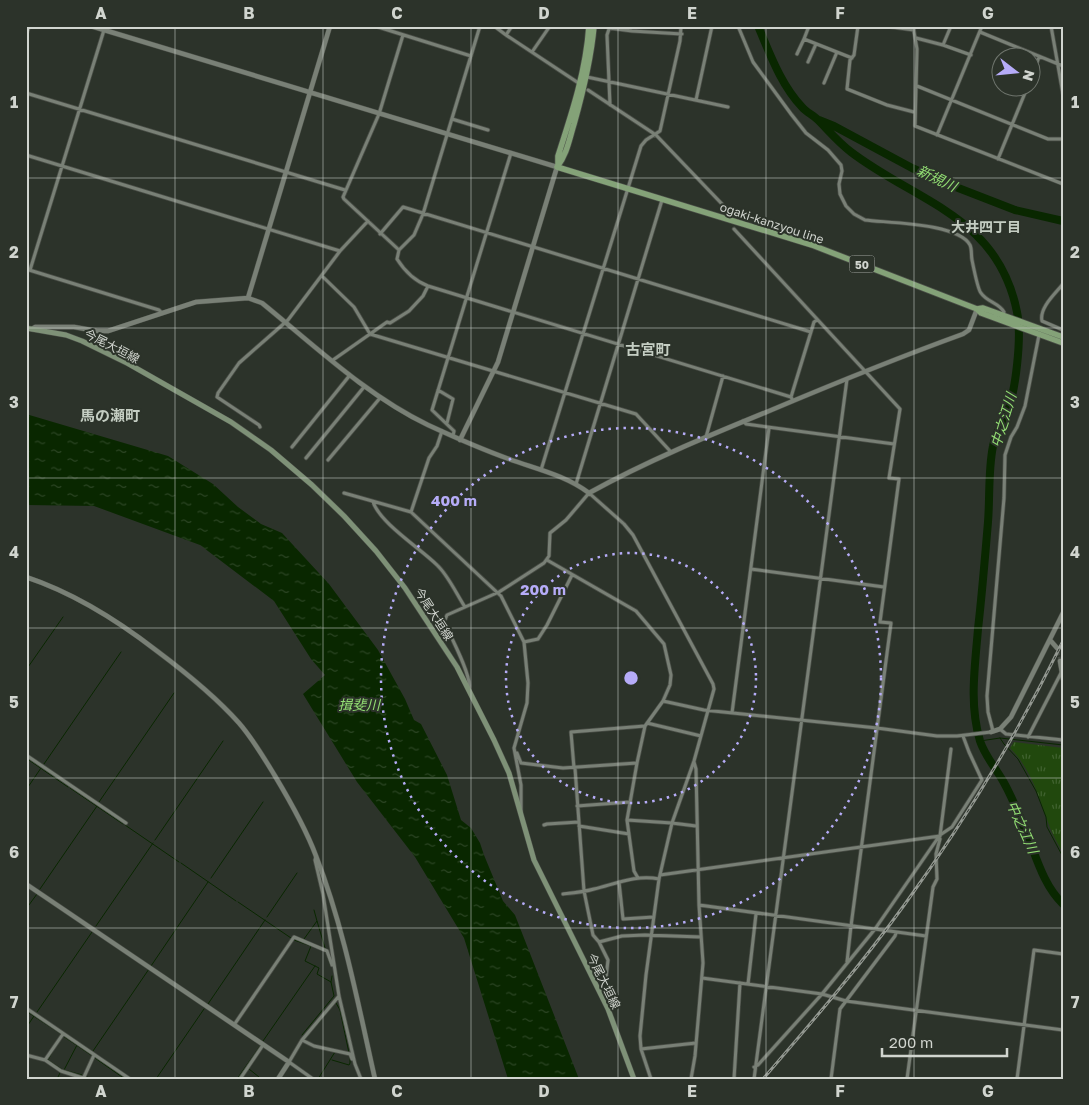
<svg xmlns="http://www.w3.org/2000/svg" width="1089" height="1105" font-family="'Golos Text','Noto Sans JP',sans-serif">
<style>
.grass{fill:url(#grass-tufts)}
.water{fill:url(#water-ripples)}
.lines{fill:none;stroke-linecap:round;stroke-linejoin:round}
.stream{stroke:#092700;stroke-width:1}
.river{stroke:#092700;stroke-width:8}
.minor-tunnel{stroke:#454b43;stroke-width:3;stroke-dasharray:3 1.5;stroke-linecap:butt}
.minor-casing{stroke:#4a4e47;stroke-width:4.5}
.tertiary-casing{stroke:#4a4e47;stroke-width:5.5}
.secondary-casing{stroke:#4a4e47;stroke-width:6}
.primary-casing{stroke:#4a4e47;stroke-width:7}
.minor{stroke:#798076;stroke-width:3}
.tertiary{stroke:#798076;stroke-width:4.5}
.secondary{stroke:#7e9177;stroke-width:5}
.primary{stroke:#84a278;stroke-width:5.5}
.rail-casing{stroke:#939891;stroke-width:3}
.rail{stroke:#2c332a;stroke-width:1;stroke-dasharray:4;stroke-linecap:butt}
.grid{fill:none;stroke:#d1d5cf;stroke-width:1;stroke-opacity:0.55}
.ring{fill:none;stroke:#b6acf8;stroke-width:2.5;stroke-dasharray:2.5 5}
.labels{text-anchor:middle;dominant-baseline:central;stroke-width:4;stroke-linejoin:round;paint-order:stroke}
.shield{fill:#2c332a;stroke:#a0a49e;stroke-width:1}
.shield-label{font-size:11px;font-weight:bold;fill:#d1d5cf}
.street-label{font-size:12px;fill:#d1d5cf;stroke:#2c332a}
.water-label{font-size:14px;font-style:italic;fill:#92de73;stroke:#2c332a}
.neighbourhood-label{font-size:14px;font-weight:bold;fill:#c4cdc2;stroke:#2c332a}
.quarter-label{font-size:15px;font-weight:bold;fill:#c4cdc2;stroke:#2c332a}
.centre{fill:#b6acf8;stroke:#2c332a;stroke-width:2.5}
.ring-label{font-size:15px;text-anchor:middle;font-weight:bold;fill:#b6acf8;stroke:#2c332a;stroke-width:4;stroke-linejoin:round;paint-order:stroke}
.neatline{fill:none;stroke:#d1d5cf;stroke-width:2}
.grid-label{font-size:16px;text-anchor:middle;font-weight:bold;fill:#d1d5cf}
</style>
<defs>
<pattern id="grass-tufts" width="24" height="20" patternUnits="userSpaceOnUse" patternTransform="scale(1.25)"><rect width="24" height="20" fill="#21480d"/><path d="M3 7l-1-3M5 7V3M7 7l1-3M15 17l-1-3M17 17v-4M19 17l1-3" fill="none" stroke="#40622f"/></pattern>
<pattern id="water-ripples" width="26" height="14" patternUnits="userSpaceOnUse" patternTransform="scale(1.25)"><rect width="26" height="14" fill="#092700"/><path d="M2 4q2-2 4 0t4 0M15 11q2-2 4 0t4 0" fill="none" stroke="#2c4524"/></pattern>
</defs>
<rect width="100%" height="100%" fill="#2c332a"/>
<path class="grass" d="M1014 742 1063 748V853C1058 844 1052 834 1049 825 1039 797 1031 769 1010 748Z"/>
<path class="water" d="M26 414 168 456 213 484 238 507 261 524 282 533 329 584 378 650 405 699 414 720 421 724 447 775 461 820 471 828 480 843 484 855 503 901 515 915 579 1079H508L464 938 415 857 357 782 303 694 325 675 311 659 274 601 200 545 94 506 26 505Z"/>
<g class="lines">
<path class="stream" d="M26 670 63 617
M1000 738 1004 744 1018 759 1036 791 1046 817 1047 827 1063 857
M980 741 1000 738 1063 745
M26 758 68 787
M44 764 121 652
M70 788 123 824
M26 790 41 768
M99 802 174 693
M125 825 179 862
M155 840 223 741
M181 863 236 901
M211 878 263 802
M40 889 97 806
M238 902 291 938
M26 909 37 894
M314 910 317 921
M267 917 297 873
M96 926 153 843
M304 939 317 921 325 948
M294 940 311 946 305 961 319 968 317 974 331 982 334 996 302 1035
M326 952 330 965
M151 966 208 882
M331 982 332 976
M336 1003 340 1010 349 1053
M208 1004 265 920
M26 1011 61 1034
M37 1012 92 932
M318 1024 333 1005
M26 1028 34 1016
M63 1036 91 1055
M263 1041 315 966
M77 1045 64 1070 82 1075
M313 1047 322 1049
M53 1051 48 1060 63 1070
M93 1051 149 969
M95 1058 125 1079
M332 1060 349 1065 350 1063V1057
M249 1069 259 1077 258 1079
M87 1077 91 1079
M57 1079 60 1073
M156 1079 204 1009
M237 1079 260 1046
M318 1079 335 1052"/>
<path class="river" d="M758 26C770 54 781 85 802 107 806 112 813 115 818 120 829 131 838 142 851 152 918 203 998 216 1017 312 1022 336 1016 390 1007 413 1002 424 995 434 993 446 988 471 990 497 988 522 985 558 982 594 978 629 975 667 969 704 980 741 985 756 995 767 1003 781 1011 795 1018 812 1024 827 1035 852 1042 884 1063 904
M819 120 834 126 912 168 948 184 1015 210 1063 221"/>
<path class="minor-tunnel" d="M1057 648 1060 661"/>
<g class="minor-casing">
<path id="minor" d="M375 26 471 56
M494 26 506 35
M512 26 506 35 580 84
M610 26 607 35 610 105
M738 26 753 62 791 114 806 133 828 150 841 165 842 171 839 184 840 194 846 206 854 214 865 220C888 223 958 223 970 245 972 249 971 255 972 260 973 265 978 290 981 293 987 302 999 303 1004 312L1003 315
M858 26 854 55 850 60 847 89 887 105 914 112
M884 26 914 30
M913 26 917 49 915 126 1063 184
M1051 26 1063 94
M609 28 632 31 682 34
M980 32 1063 66
M403 35 379 114 343 197 344 199 399 250 414 235 423 214 480 26
M26 36 29 26
M916 38 943 45 971 55
M804 39 809 26
M943 45 951 26
M532 52 550 26
M797 54 804 39 852 58
M808 62 816 44
M1032 76 1039 57
M587 77 728 107
M824 83 837 52
M917 86 1048 139H1063
M588 90 656 135 722 204
M26 93 345 190
M696 100 712 26
M452 119 488 130
M937 135 982 26
M26 155 340 251
M998 159 1027 88
M734 229 900 409 889 478 899 479 880 622 891 623 851 926 847 962
M380 234 403 207 811 332
M399 250 397 259C404 270 415 281 428 286L791 397 793 401
M26 269 159 310 162 313
M30 270 104 30
M322 276 354 307 370 334 387 322 390 323 409 311 423 296 428 286
M1063 284C1055 294 1039 308 1042 321L1063 330
M333 360 370 334 636 414 671 452
M438 390 453 399 447 423
M791 397 814 322 817 320
M743 421 746 424 894 444
M260 427 259 425 217 397 218 393 239 363 288 320 340 251 368 221
M453 436 454 431 432 410 511 153
M706 437 723 376
M292 447 350 375
M306 458 364 387
M328 460 380 398
M541 470 641 146 646 140 660 131 680 41 681 26
M576 484 662 200
M344 493 411 512 501 596 524 642 528 683 527 703 514 748 521 785V813
M373 502C381 524 420 548 437 565 448 575 457 595 465 607
M411 512 429 458 437 446 442 431
M547 560 636 611 664 644 671 675 670 685 663 701 645 726 637 763 627 820 634 871 638 878
M751 569 884 587
M524 642 538 639 547 625 572 575
M469 688C472 676 450 635 444 622L447 615 499 592 544 563 549 556 550 533 566 520 589 493 624 524 633 535 713 684 714 689 694 761 672 823 659 879 646 975 640 1036 641 1049 651 1079
M663 701 704 710 877 728 937 736H957L991 732
M732 713 769 428
M647 723 701 736
M1000 729 1006 734 1063 740
M993 731 988 712 987 696 1004 498 1005 455 1011 437 1017 427 1025 406 1039 335
M1028 737 1061 673
M517 753 521 763 563 768 637 763
M26 755 126 823
M574 768 571 732 645 726
M575 768 584 891 593 935 599 942 608 960 606 978
M577 806 630 802
M627 820 672 823 696 826
M544 825 547 824 579 822
M579 826 629 834
M940 836 951 749
M316 856 315 860 323 894 339 996 355 1064 361 1079
M660 875 940 836
M619 882 623 919 654 917
M563 894C573 893 584 892 594 889 615 884 637 874 659 879
M699 905 926 936
M599 942 622 936 645 935 701 937
M702 978 822 994 846 1001 1063 1030
M748 984 756 914
M26 1008 130 1079
M234 1025 294 937 327 951 332 965
M302 1040 314 1046 350 1054 352 1059
M641 1049 696 1043
M26 1055 45 1060 63 1034
M45 1060 61 1071 86 1079
M754 1067 758 1065 822 994 875 929 940 835 952 827 982 780 969 752 963 736
M83 1079 94 1055
M240 1079 263 1045
M313 1079 289 1062 302 1040 339 996
M691 1079 695 1056 703 963 699 905 696 769 694 762
M734 1079 740 983
M754 1079 847 379
M831 1079 840 1009 895 936 896 933
M907 1079 933 887 937 879 936 854 940 839
M1017 1079 1034 950 1063 954"/>
</g>
<g class="tertiary-casing">
<path id="tertiary" d="M91 26 557 167 498 362 460 440
M248 298 330 26
M32 329 35 327H74L97 331H108L196 302 248 298 262 303C315 346 366 395 428 425 454 437 481 449 509 459 536 469 565 475 589 493 647 461 708 436 769 411 833 384 897 358 963 334L969 330 977 309
M26 577C74 593 117 620 157 651 185 672 215 696 239 723 253 739 264 758 275 776 290 801 306 829 316 856 344 928 358 1004 375 1079
M1050 640 1057 648
M1060 661 1063 679
M991 732 1000 729 1011 717 1063 613
M26 884 289 1062 278 1079"/>
</g>
<g class="secondary-casing">
<path id="secondary" d="M26 328 66 335 82 341 127 363 231 422 271 450 312 485 344 516 376 551 405 588 457 667 494 740 509 773 534 860 608 1009 634 1079"/>
</g>
<g class="primary-casing">
<path id="primary" d="M558 165V156C572 113 586 71 589 26
M557 167 812 245 977 309 981 313 1063 343
M557 167C567 154 569 140 574 124 583 92 591 60 594 26
M977 309 983 308 1063 337"/>
</g>
<use href="#minor" class="minor"/>
<use href="#tertiary" class="tertiary"/>
<use href="#secondary" class="secondary"/>
<use href="#primary" class="primary"/>
<g class="rail-casing">
<path id="rail" d="M763 1079C812 1022 861 965 905 904 965 821 1018 733 1063 641"/>
</g>
<use href="#rail" class="rail"/>
</g>
<path class="grid" d="M175 26V1079M323 26V1079M471 26V1079M618 26V1079M766 26V1079M914 26V1079M26 178H1063M26 328H1063M26 478H1063M26 628H1063M26 778H1063M26 928H1063"/>
<g class="ring">
<circle cx="631" cy="678" r="125"/>
<circle cx="631" cy="678" r="250"/>
</g>
<g class="labels">
<rect class="shield" x="849.5" y="255.5" width="25" height="17" rx="4"/>
<g class="shield-label">
<text x="862" y="264">50</text>
</g>
<g class="street-label">
<text transform="translate(772 223) rotate(18)">ogaki-kanzyou line</text>
<text transform="translate(112 346) rotate(27)">今尾大垣線</text>
<text transform="translate(434 614) rotate(57)">今尾大垣線</text>
<text transform="translate(604 981) rotate(64)">今尾大垣線</text>
</g>
<g class="water-label">
<text transform="translate(937 178) rotate(25)">新規川</text>
<text transform="translate(1003 420) rotate(-73)">中之江川</text>
<text x="359" y="704">揖斐川</text>
<text transform="translate(1023 827) rotate(66)">中之江川</text>
</g>
<g class="neighbourhood-label">
<text x="986" y="226">大井四丁目</text>
</g>
<g class="quarter-label">
<text x="648" y="349">古宮町</text>
<text x="110" y="415">馬の瀬町</text>
</g>
</g>
<circle cx="631" cy="678" r="8" class="centre"/>
<g class="ring-label">
<text x="454" y="506">400 m</text>
<text x="543" y="595">200 m</text>
</g>
<rect width="1089" height="1105" fill="none" stroke="#2c332a" stroke-width="55"/>
<g transform="translate(1016 72) rotate(106)"><circle r="24" fill="#2c332a" stroke="#6e746c"/>
<path d="M0-4L9 19L0 12L-9 19Z" fill="#b6acf8"/>
<text y="-8" font-size="14" font-weight="bold" text-anchor="middle" fill="#d1d5cf">N</text>
</g>
<path d="M882 1048v8h125v-8" fill="none" stroke="#d1d5cf" stroke-width="2.5"/>
<text x="889" y="1048" font-size="15" fill="#d1d5cf" stroke="#2c332a" stroke-width="4" paint-order="stroke">200 m</text>
<rect x="28" y="28" width="1034" height="1050" class="neatline"/>
<g class="grid-label">
<text x="101" y="19">A</text>
<text x="249" y="19">B</text>
<text x="397" y="19">C</text>
<text x="544" y="19">D</text>
<text x="692" y="19">E</text>
<text x="840" y="19">F</text>
<text x="988" y="19">G</text>
<text x="14" y="108">1</text>
<text x="1075" y="108">1</text>
<text x="14" y="258">2</text>
<text x="1075" y="258">2</text>
<text x="14" y="408">3</text>
<text x="1075" y="408">3</text>
<text x="14" y="558">4</text>
<text x="1075" y="558">4</text>
<text x="14" y="708">5</text>
<text x="1075" y="708">5</text>
<text x="14" y="858">6</text>
<text x="1075" y="858">6</text>
<text x="14" y="1008">7</text>
<text x="1075" y="1008">7</text>
<text x="101" y="1097">A</text>
<text x="249" y="1097">B</text>
<text x="397" y="1097">C</text>
<text x="544" y="1097">D</text>
<text x="692" y="1097">E</text>
<text x="840" y="1097">F</text>
<text x="988" y="1097">G</text>
</g>
</svg>
